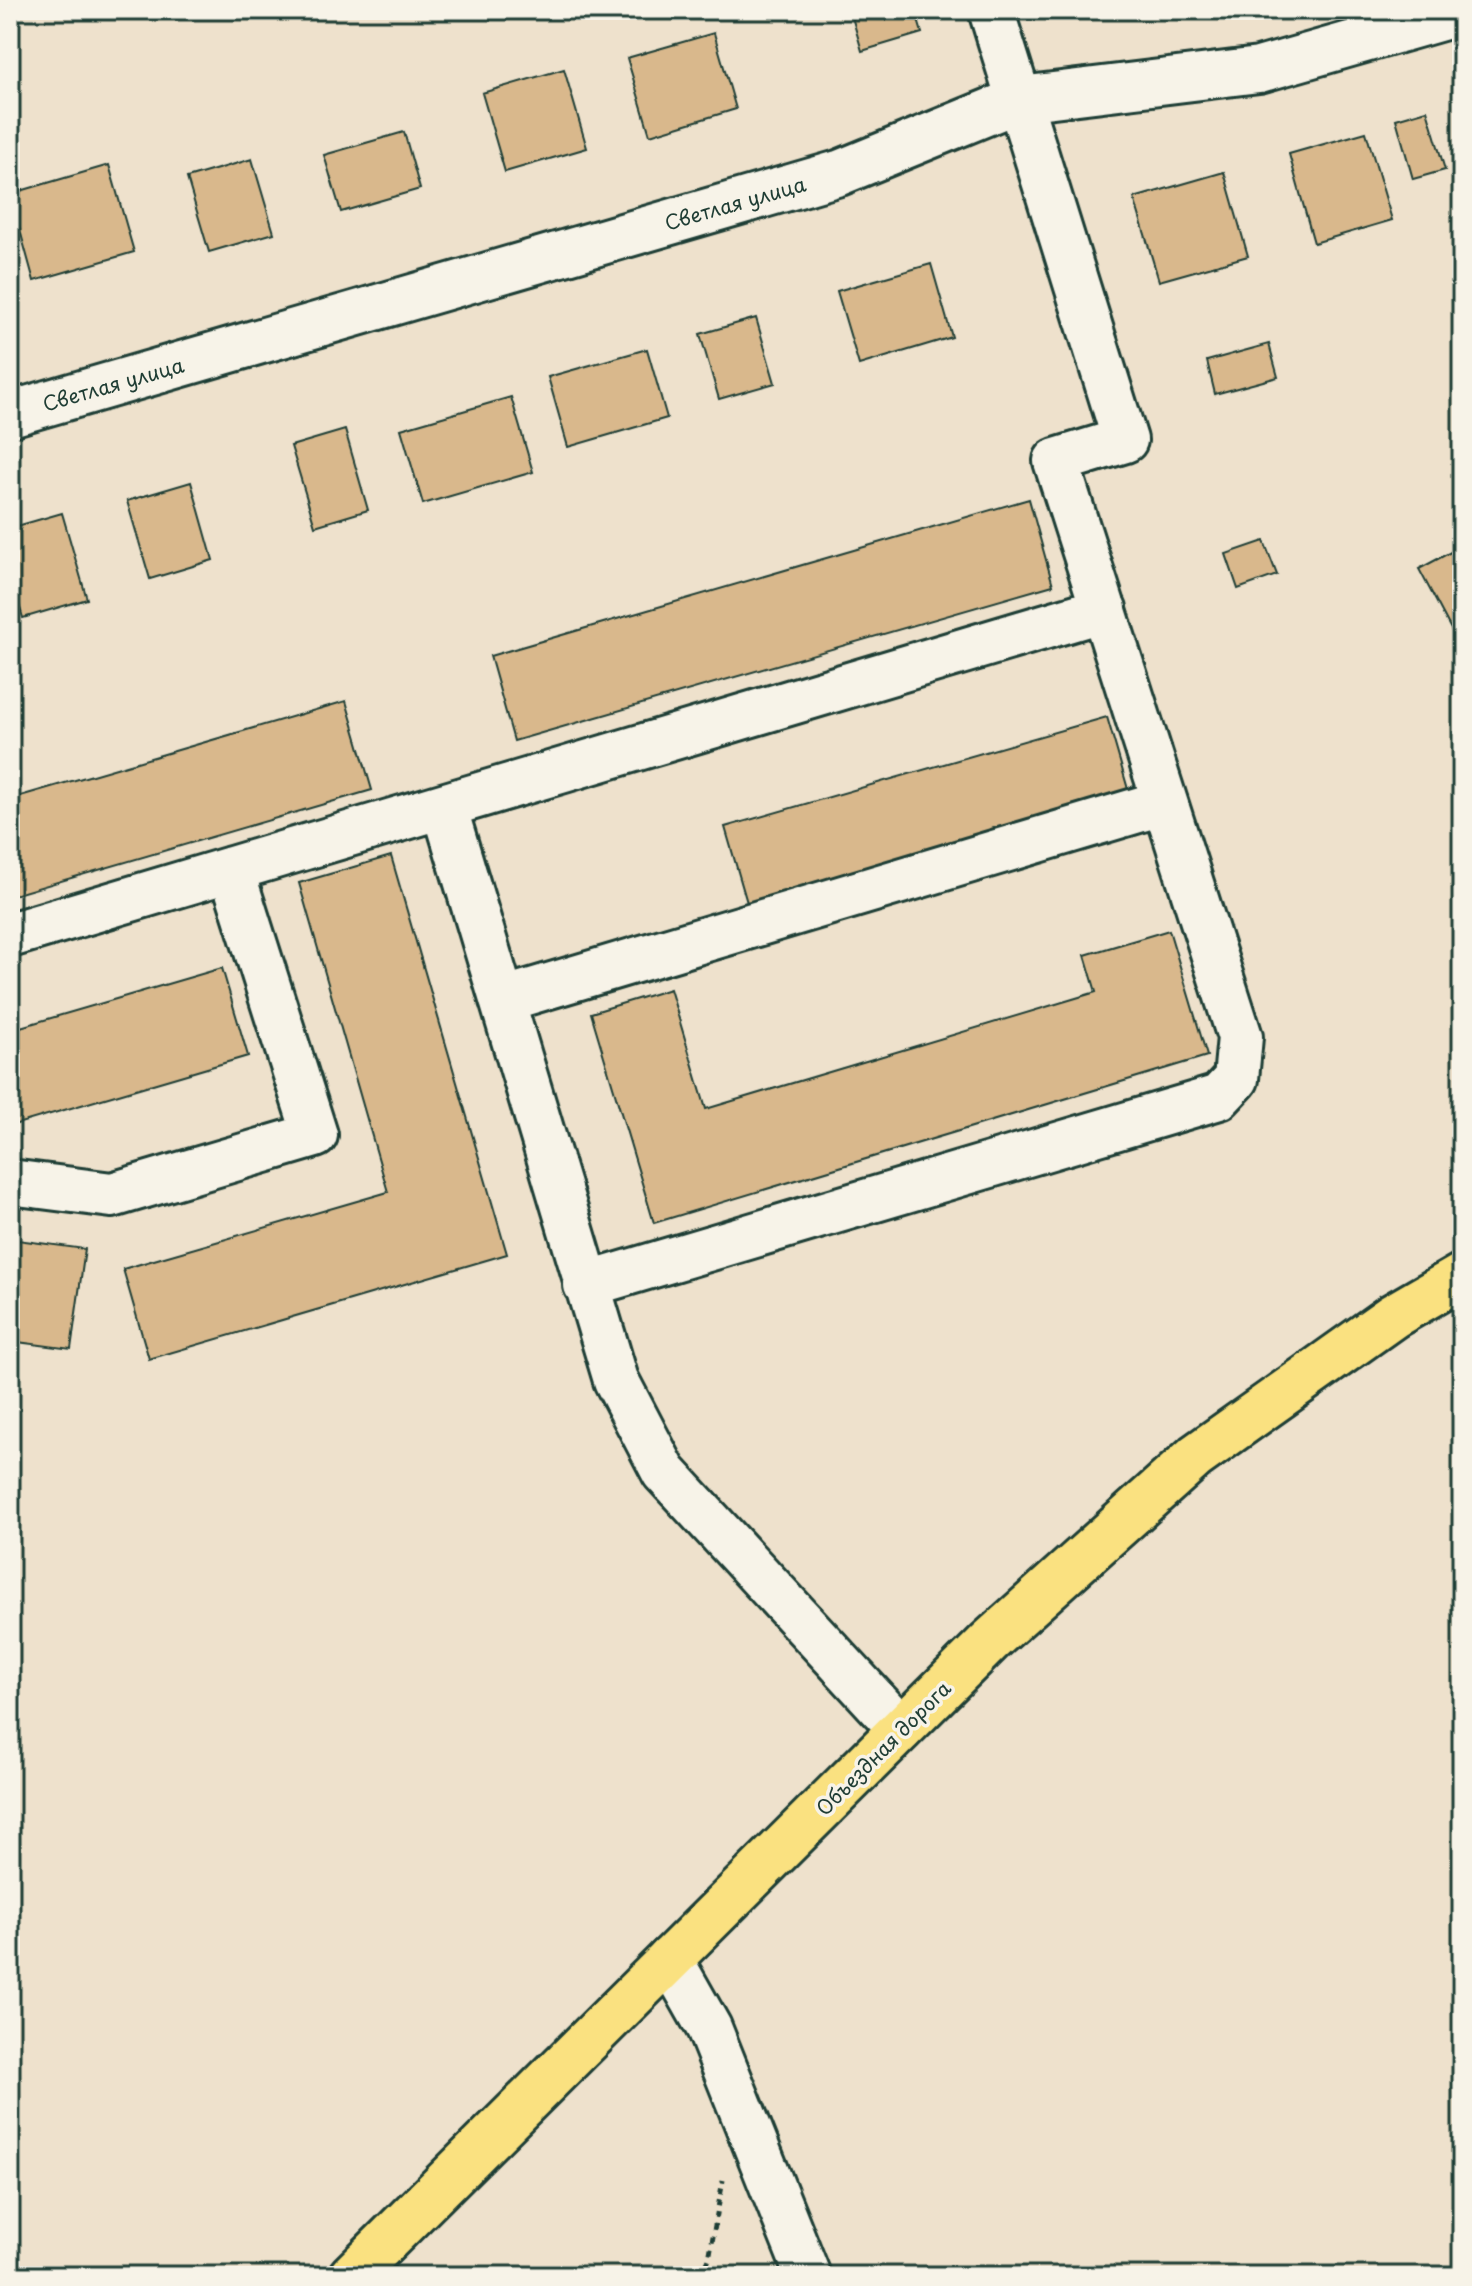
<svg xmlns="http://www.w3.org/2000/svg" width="1472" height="2286" font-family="'Playpen Sans',sans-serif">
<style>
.building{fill:#d9b88c;stroke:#1f3d34;stroke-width:2}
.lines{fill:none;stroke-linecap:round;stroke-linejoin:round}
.minor-casing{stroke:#1f3d34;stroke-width:50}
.major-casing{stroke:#1f3d34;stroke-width:50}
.path{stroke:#1f3d34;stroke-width:5;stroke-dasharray:6 6;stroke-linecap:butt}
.minor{stroke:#f7f3e8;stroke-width:44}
.major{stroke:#fae180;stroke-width:44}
.labels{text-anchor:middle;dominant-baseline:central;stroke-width:7;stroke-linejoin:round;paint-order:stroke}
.street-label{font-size:20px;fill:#1f3d34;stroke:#f7f3e8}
</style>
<rect width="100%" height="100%" fill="#eee1cc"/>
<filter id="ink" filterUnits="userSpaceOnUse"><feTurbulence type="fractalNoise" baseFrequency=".0125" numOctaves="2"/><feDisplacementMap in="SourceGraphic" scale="16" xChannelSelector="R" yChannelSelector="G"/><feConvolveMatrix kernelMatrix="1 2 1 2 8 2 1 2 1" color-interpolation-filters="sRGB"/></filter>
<g filter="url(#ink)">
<path class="building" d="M850 10H915L922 33 862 51Z
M714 33 736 109 650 135 627 58Z
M564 69 587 148 505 172 482 93Z
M1427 110 1445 170 1413 179 1396 119Z
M404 132 420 189 341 212 324 155Z
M1366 132 1392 220 1314 243 1289 154Z
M252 159 274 233 209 252 187 178Z
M109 165 134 252 34 281 10 194Z
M1224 172 1248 256 1159 281 1134 198Z
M931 264 952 337 859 365 837 291Z
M756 318 775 383 719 399 700 334Z
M1269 344 1278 377 1215 394 1207 361Z
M647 349 667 418 568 447 548 377Z
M511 397 533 472 423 504 401 429Z
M345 430 368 510 315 526 291 446Z
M191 482 213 560 150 579 127 501Z
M1029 499 1053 585 514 741 490 656Z
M62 513 87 599 23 618 10 574V528Z
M1264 541 1277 575 1238 589 1226 554Z
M1462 546V650L1419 569Z
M346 701 372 790 10 896V799Z
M1107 717 1132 803 750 913 725 827Z
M391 856 507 1254 149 1359 123 1269 388 1192 299 883Z
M1169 930 1207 1056 654 1223 591 1013 670 989 706 1109 1096 992 1085 955Z
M222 968 248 1056 10 1126V1030Z
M10 1239 85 1249 71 1349 10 1341Z"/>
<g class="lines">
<g class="minor-casing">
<path id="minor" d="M10 414 839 173 1020 99 1259 70 1462 12
M444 806 616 1380 664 1472 901 1729
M10 935 1104 609
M502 1000 1165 802
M10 1182 112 1195 315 1135 231 869
M586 1285 1219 1097 1236 1079 1240 1037 1056 461 1125 440 991 10
M670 1959 709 2028 808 2276"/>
</g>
<g class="major-casing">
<path id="major" d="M351 2276 990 1641 1196 1456 1393 1316 1462 1276"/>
</g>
<path class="path" d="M702 2276 709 2259 723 2180"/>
<use href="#minor" class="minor"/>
<use href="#major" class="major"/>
</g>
</g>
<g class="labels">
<g class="street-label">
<text transform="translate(735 203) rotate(-16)">Светлая улица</text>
<text transform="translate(113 384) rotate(-16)">Светлая улица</text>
<text transform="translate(883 1748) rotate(-45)">Объездная дорога</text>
</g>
</g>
<rect width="1472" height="2286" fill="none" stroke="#f7f3e8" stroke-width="40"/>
<rect x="20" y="20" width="1432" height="2246" fill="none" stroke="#1f3d34" stroke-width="3" filter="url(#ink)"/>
</svg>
